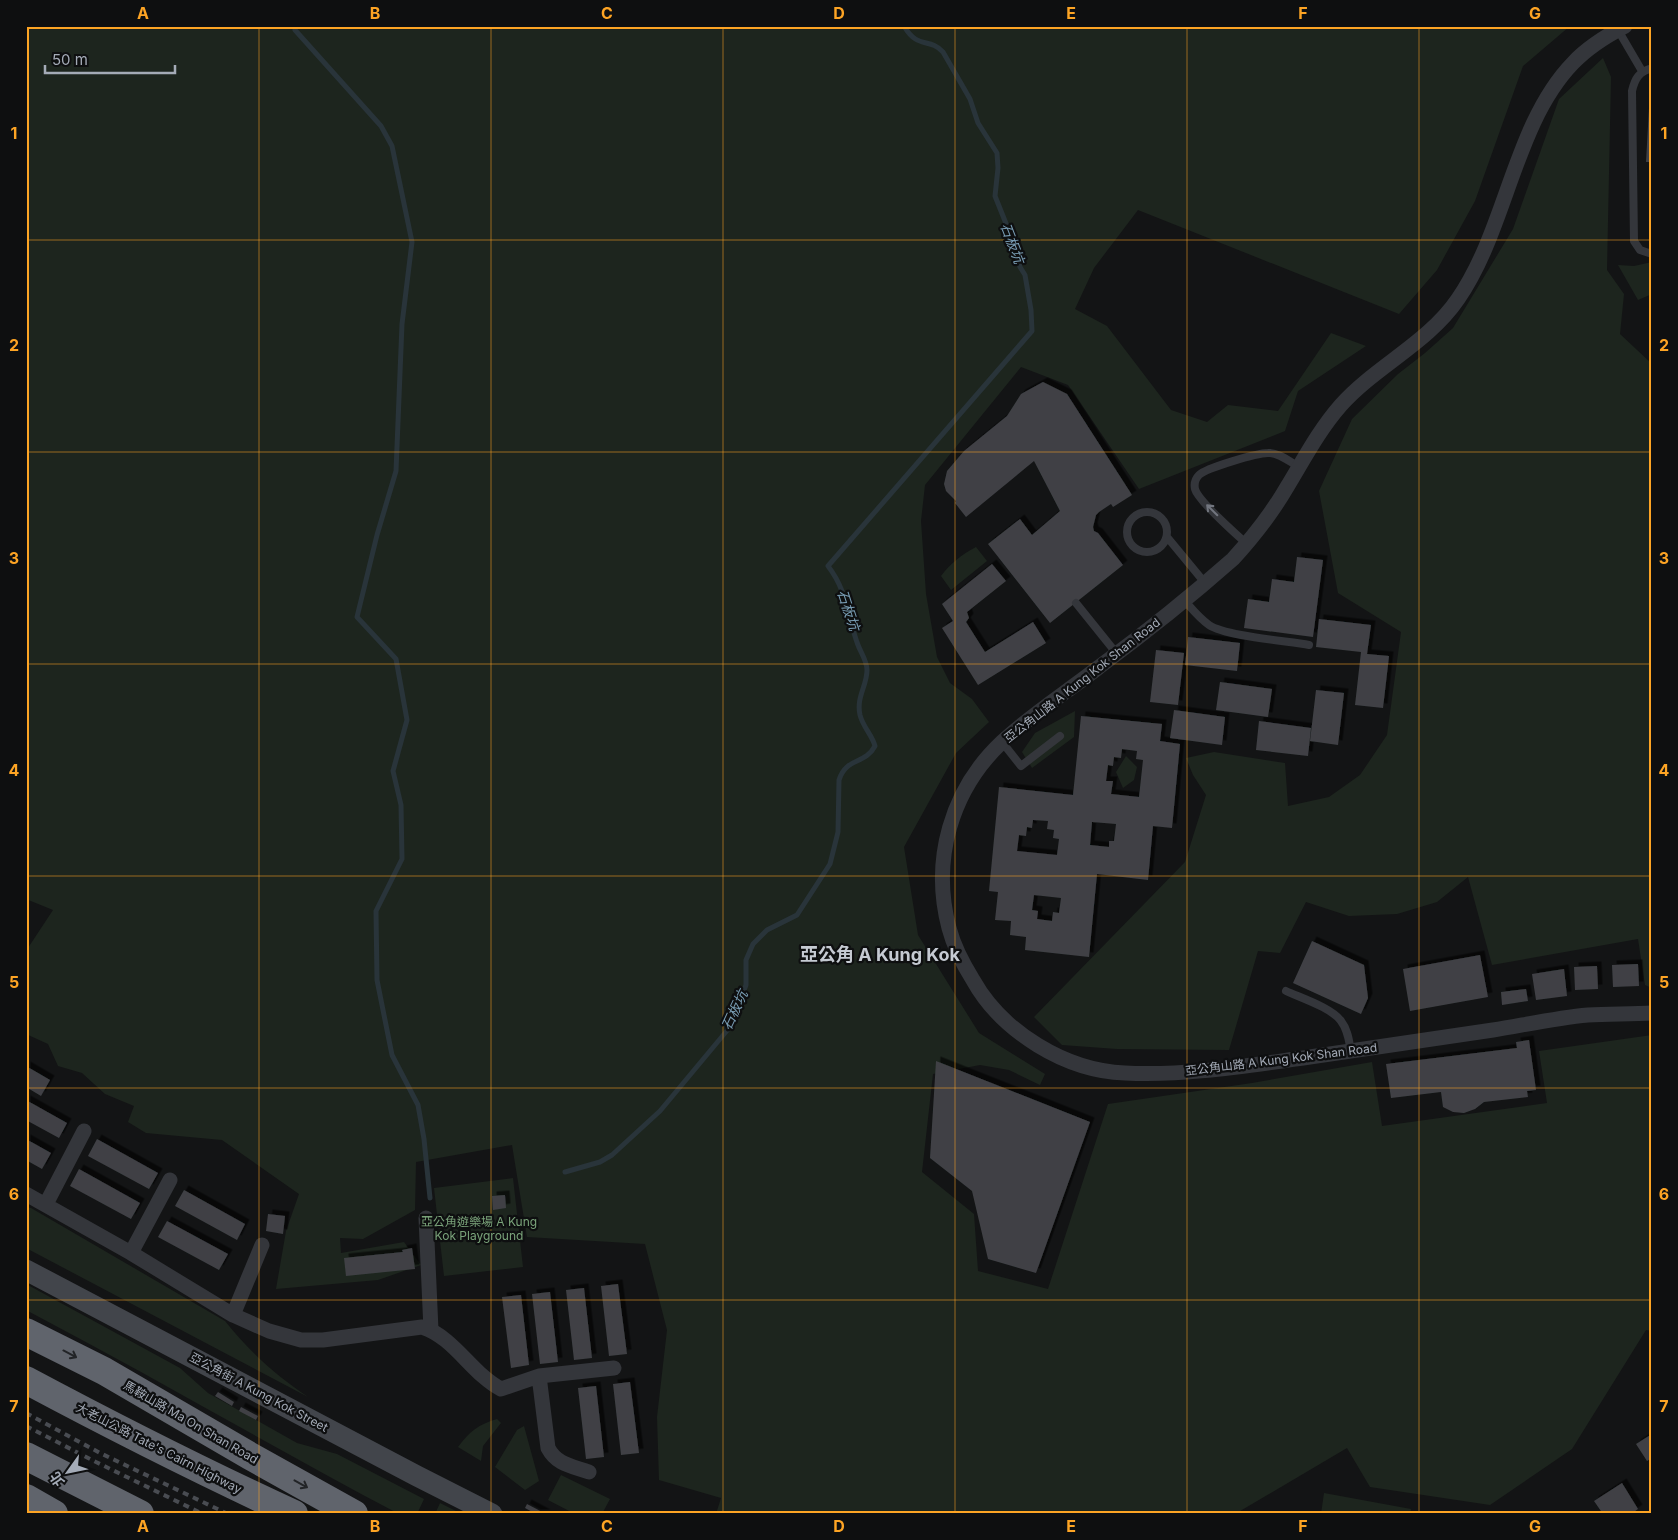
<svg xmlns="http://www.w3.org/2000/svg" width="1678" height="1540" font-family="Inter,'Noto Sans TC',sans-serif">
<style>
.green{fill:#1d251e}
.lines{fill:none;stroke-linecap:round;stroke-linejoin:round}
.stream{stroke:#29343a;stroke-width:5}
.building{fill:#3f4145;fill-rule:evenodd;filter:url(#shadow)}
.lane{stroke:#34363b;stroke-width:8}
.street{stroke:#34363b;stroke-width:15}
.secondary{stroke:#42454b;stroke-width:21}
.highway{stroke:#60646c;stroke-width:28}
.rail{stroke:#494c52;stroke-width:4;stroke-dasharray:6 5;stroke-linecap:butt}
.oneway{stroke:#72767f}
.oneway2{stroke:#222427}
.grid{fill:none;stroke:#fda424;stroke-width:1;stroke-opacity:0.55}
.labels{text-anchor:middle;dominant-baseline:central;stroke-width:4.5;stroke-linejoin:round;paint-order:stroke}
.street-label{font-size:12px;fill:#a4abb7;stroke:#0e0f10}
.park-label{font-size:12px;fill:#7aa37a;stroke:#0e0f10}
.water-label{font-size:14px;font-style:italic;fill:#799db4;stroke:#0e0f10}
.district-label{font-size:18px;font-weight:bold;fill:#c5cad2;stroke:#0e0f10}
.neatline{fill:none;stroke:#fda424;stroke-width:2}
.grid-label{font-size:16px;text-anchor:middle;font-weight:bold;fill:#fda424}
</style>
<defs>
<filter id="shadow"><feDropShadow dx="4.5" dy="-4.5" stdDeviation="0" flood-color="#0009"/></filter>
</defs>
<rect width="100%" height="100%" fill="#131415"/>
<path class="green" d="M26 26H1570L1523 66 1475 201 1437 270 1399 314 1138 210 1094 268 1075 309 1107 326 1171 410 1207 422 1228 405 1278 411 1331 333 1366 346 1298 391 1285 431 1139 489 1068 385 1021 367 925 485 921 521 926 594 937 657 950 683 972 699 989 722 956 753 904 847 918 935 979 1033 1045 1074 1040 1085 1009 1070 980 1065 933 1074 922 1172 974 1214 978 1271 1048 1289 1108 1104 1252 1083 1372 1062 1382 1126 1547 1103 1539 1051 1652 1035V1331L1646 1330 1572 1449 1490 1505 1370 1487 1347 1448 1235 1514H716L721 1498 659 1480 657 1417 667 1330 645 1244 527 1237 512 1145 416 1162 415 1210 363 1239 340 1238 341 1253 404 1242 421 1265 378 1280 276 1289 286 1231 299 1194 222 1140 146 1133 128 1122 134 1106 105 1094 82 1073 58 1066 48 1044 26 1034V951L53 910 26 899Z
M1603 58 1611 77 1607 270 1624 294 1620 334 1652 364V988L1645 985 1638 939 1492 965 1468 877 1437 902 1397 914 1349 916 1306 902 1280 953 1258 951 1229 1050 1117 1049 1062 1045 1034 1017 1185 862 1206 795 1193 775 1186 758 1214 752 1285 763 1288 806 1329 797 1360 775 1387 735 1401 632 1338 593 1319 491 1352 419 1398 374 1425 353 1453 328 1513 229 1559 99Z
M1652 262V294L1638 300 1618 265 1634 266Z
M976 547 987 561 951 590 941 576C951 563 961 555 976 547Z
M1075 711 1074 737 1032 768 1022 752 1035 733Z
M1126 756 1137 767 1134 780 1123 788 1116 772Z
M513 1178 523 1267 444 1276 434 1188Z
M26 1207 31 1208 225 1321C250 1352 275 1375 308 1397L26 1248Z
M26 1284 180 1368 208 1393 297 1443 337 1454 424 1499 417 1514H399C274 1448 152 1376 26 1310Z
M497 1419 501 1423 483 1446 481 1461 458 1447C469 1432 479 1424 497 1419Z
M524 1426 539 1481 525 1490 495 1467 517 1430Z
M561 1475 610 1499 602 1514H575L548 1500Z
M1324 1493 1411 1509 1410 1514H1321Z
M440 1503 462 1514H435Z"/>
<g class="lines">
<path class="stream" d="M295 30 381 126 392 146 412 242 402 324 396 471 377 535 357 617 396 659 407 720 393 771 401 805 402 859 376 911 377 980 392 1055 418 1105 424 1139 430 1198
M565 1172 600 1162 612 1155 660 1111 730 1027 746 985V960L753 944 767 930 797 915 830 864 838 832 839 780C846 757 865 765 875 746 872 735 863 727 860 715 856 697 867 686 867 670 867 661 861 653 858 645 847 616 848 592 828 566L1032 331 1031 310 1025 275 1020 267 1015 246 995 196 998 168 997 153 978 123 970 99 943 52C929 37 918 50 904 26"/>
</g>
<path class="building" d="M1650 90H1652V162H1646Z
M1043 382 1067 394 1132 495 1113 507 1111 504 1099 512 1096 515 1093 527 1094 531 1098 533 1123 565 1050 623 988 544 1020 519 1032 535 1060 511 1034 461 966 517 955 503 956 501 946 491 944 484 947 471 964 451 1007 416 1021 394Z
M1297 557 1323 560 1313 637 1244 628 1248 599 1269 602 1272 579 1294 582Z
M992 564 1006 581 967 612 969 618 966 622 985 652 1033 622 1046 643 978 685 942 628 953 621 942 604Z
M1319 619 1371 625 1367 654 1389 656 1383 708 1355 705 1361 652 1316 647Z
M1188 637 1240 643 1237 671 1185 665Z
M1156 650 1184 653 1178 705 1150 702Z
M1220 682 1272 689 1268 717 1216 710Z
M1316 690 1344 693 1338 745 1310 741Z
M1174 710 1225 717 1222 745 1170 738Z
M1081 716 1162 724 1160 741 1180 744 1172 828 1153 826 1148 880 1097 874 1089 957 1025 950 1026 937 1010 935 1011 921 995 920 998 892 989 891 999 787 1073 795ZM1122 749 1137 751 1136 759 1143 760 1139 797 1111 794 1113 781H1106L1108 765 1113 766 1114 757 1121 758ZM1033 820 1048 821 1047 829 1054 830 1053 838 1059 839 1057 855 1017 851 1019 835 1026 836 1027 827 1032 828ZM1092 822 1116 824 1114 841H1109V847L1090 845ZM1034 895 1061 898 1059 913 1053 912 1052 921 1037 919 1038 911 1032 910Z
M1259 721 1311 728 1308 756 1256 750Z
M1312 941 1364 965 1368 998 1361 1014 1293 983Z
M1480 955 1488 997 1410 1011 1403 969Z
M1638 964 1639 986 1613 987 1612 965Z
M1597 966 1598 989 1575 990 1574 967Z
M1564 969 1567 996 1536 1000 1532 974Z
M1526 989 1528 1001 1502 1005 1501 992Z
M1529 1040 1536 1090 1527 1091 1528 1097 1484 1102 1475 1109 1464 1113 1453 1112 1443 1107 1441 1092 1391 1098 1386 1064 1517 1048 1516 1042Z
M936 1061 1090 1122 1036 1273 988 1259 972 1191 930 1158Z
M26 1066 50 1080 41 1096 26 1087Z
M26 1100 67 1123 59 1138 26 1120Z
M26 1139 51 1153 42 1169 26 1160Z
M97 1139 158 1173 149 1189 88 1156Z
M79 1169 140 1203 131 1219 70 1186Z
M184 1190 245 1224 237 1240 175 1206Z
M505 1195 506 1208 493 1210 492 1196Z
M268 1214 285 1216 283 1234 266 1231Z
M167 1221 228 1254 219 1270 158 1237Z
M412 1248 415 1269 346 1276 344 1258 403 1252 402 1250Z
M618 1284 627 1354 609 1356 601 1286Z
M584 1288 592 1358 574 1360 566 1290Z
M550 1292 558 1362 540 1364 532 1294Z
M521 1295 529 1365 511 1368 502 1297Z
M630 1382 639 1453 621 1455 613 1384Z
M596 1386 604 1457 586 1459 578 1388Z
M218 1392 234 1402 232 1406 215 1396Z
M241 1407 258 1416 256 1420 239 1411Z
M1652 1434V1458L1647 1461 1636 1444Z
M1622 1483 1638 1509 1631 1514H1603L1594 1501Z
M527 1504 546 1514H536L525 1508Z"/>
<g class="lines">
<path class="lane" d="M1618 30 1642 71
M1652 68C1639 72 1635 78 1632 91L1634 241 1640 250 1652 254
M1127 532a20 20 0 1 1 40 0a20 20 0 1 1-40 0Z
M1167 537 1205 583
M1247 544C1236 534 1198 501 1195 489 1194 484 1195 479 1199 475 1206 468 1257 453 1268 453 1278 452 1290 462 1299 467
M1184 600C1192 609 1199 618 1209 625 1225 636 1287 641 1309 645
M1076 603 1117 654
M1002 742 1021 766 1060 736
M1286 991C1301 998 1332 1008 1341 1021 1348 1030 1349 1041 1351 1051"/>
<path class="street" d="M1625 26C1606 36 1587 48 1573 63 1514 124 1507 228 1458 299 1428 343 1376 366 1341 405 1319 430 1304 459 1287 487 1272 513 1253 537 1233 559 1190 597 1145 633 1099 667 1067 692 1032 714 1002 742 951 790 931 860 949 928 954 947 963 964 973 980 1002 1032 1066 1071 1125 1073 1184 1076 1245 1066 1303 1058 1367 1049 1430 1039 1493 1030 1524 1025 1556 1018 1588 1015 1609 1014 1631 1014 1652 1013
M26 1194 131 1253 233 1315 269 1331 301 1340H323L422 1327C454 1337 472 1374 501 1389L539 1376 614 1368
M46 1204 84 1131
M426 1218 431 1330
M131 1253 170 1180
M233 1315 262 1245
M539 1376 548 1448C557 1465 572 1466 589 1472"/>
<path class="secondary" d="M26 1270 417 1476 492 1514"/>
<path class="highway" d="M26 1332 104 1371 250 1456 354 1514
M26 1380C114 1427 203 1472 294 1514
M26 1456 140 1514
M26 1498 54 1514"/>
<path class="rail" d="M26 1413 100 1453 228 1514
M26 1426 96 1462 203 1514"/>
</g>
<defs><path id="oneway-shaft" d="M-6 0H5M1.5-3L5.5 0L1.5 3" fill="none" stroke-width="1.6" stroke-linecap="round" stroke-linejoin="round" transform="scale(1.25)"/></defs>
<use class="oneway" href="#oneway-shaft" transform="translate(1212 510) rotate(-135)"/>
<g class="oneway2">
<use href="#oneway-shaft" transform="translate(70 1354) rotate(28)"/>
<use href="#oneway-shaft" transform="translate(301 1484) rotate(29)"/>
</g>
<path class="grid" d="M259 26V1514M491 26V1514M723 26V1514M955 26V1514M1187 26V1514M1419 26V1514M26 240H1652M26 452H1652M26 664H1652M26 876H1652M26 1088H1652M26 1300H1652"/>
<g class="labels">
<g class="street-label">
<text transform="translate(1082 680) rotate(-38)">亞公角山路 A Kung Kok Shan Road</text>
<text transform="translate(1281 1059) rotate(-7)">亞公角山路 A Kung Kok Shan Road</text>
<text transform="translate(259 1392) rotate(28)">亞公角街 A Kung Kok Street</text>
<text transform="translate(191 1422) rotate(30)">馬鞍山路 Ma On Shan Road</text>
<text transform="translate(159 1448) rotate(27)">大老山公路 Tate's Cairn Highway</text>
</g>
<g class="park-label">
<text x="479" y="1221">亞公角遊樂場 A Kung<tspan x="479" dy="14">Kok Playground</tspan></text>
</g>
<g class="water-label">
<text transform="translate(1013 243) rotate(69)">石板坑</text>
<text transform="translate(849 610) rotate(72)">石板坑</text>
<text transform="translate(734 1010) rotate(-65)">石板坑</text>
</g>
<g class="district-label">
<text x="880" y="954">亞公角 A Kung Kok</text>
</g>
</g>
<rect width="1678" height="1540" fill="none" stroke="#0e0f10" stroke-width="55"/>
<g transform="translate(68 1472) rotate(237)" stroke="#0e0f10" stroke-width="4" paint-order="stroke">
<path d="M0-4L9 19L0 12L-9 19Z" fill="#a4abb7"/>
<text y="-8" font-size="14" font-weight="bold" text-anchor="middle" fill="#a4abb7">北</text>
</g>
<path d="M45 65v8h130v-8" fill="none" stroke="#a4abb7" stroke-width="2.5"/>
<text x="52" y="65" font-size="15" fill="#a4abb7" stroke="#0e0f10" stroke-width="4" paint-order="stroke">50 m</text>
<rect x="28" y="28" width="1622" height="1484" class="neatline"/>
<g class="grid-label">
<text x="143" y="19">A</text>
<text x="375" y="19">B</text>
<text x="607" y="19">C</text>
<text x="839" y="19">D</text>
<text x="1071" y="19">E</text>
<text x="1303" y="19">F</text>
<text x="1535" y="19">G</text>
<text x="14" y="139">1</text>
<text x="1664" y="139">1</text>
<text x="14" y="351">2</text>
<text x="1664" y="351">2</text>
<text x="14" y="564">3</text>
<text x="1664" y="564">3</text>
<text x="14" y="776">4</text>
<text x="1664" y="776">4</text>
<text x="14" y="988">5</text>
<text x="1664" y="988">5</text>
<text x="14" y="1200">6</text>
<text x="1664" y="1200">6</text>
<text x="14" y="1412">7</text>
<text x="1664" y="1412">7</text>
<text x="143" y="1532">A</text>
<text x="375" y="1532">B</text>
<text x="607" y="1532">C</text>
<text x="839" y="1532">D</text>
<text x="1071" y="1532">E</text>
<text x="1303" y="1532">F</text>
<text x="1535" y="1532">G</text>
</g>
</svg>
